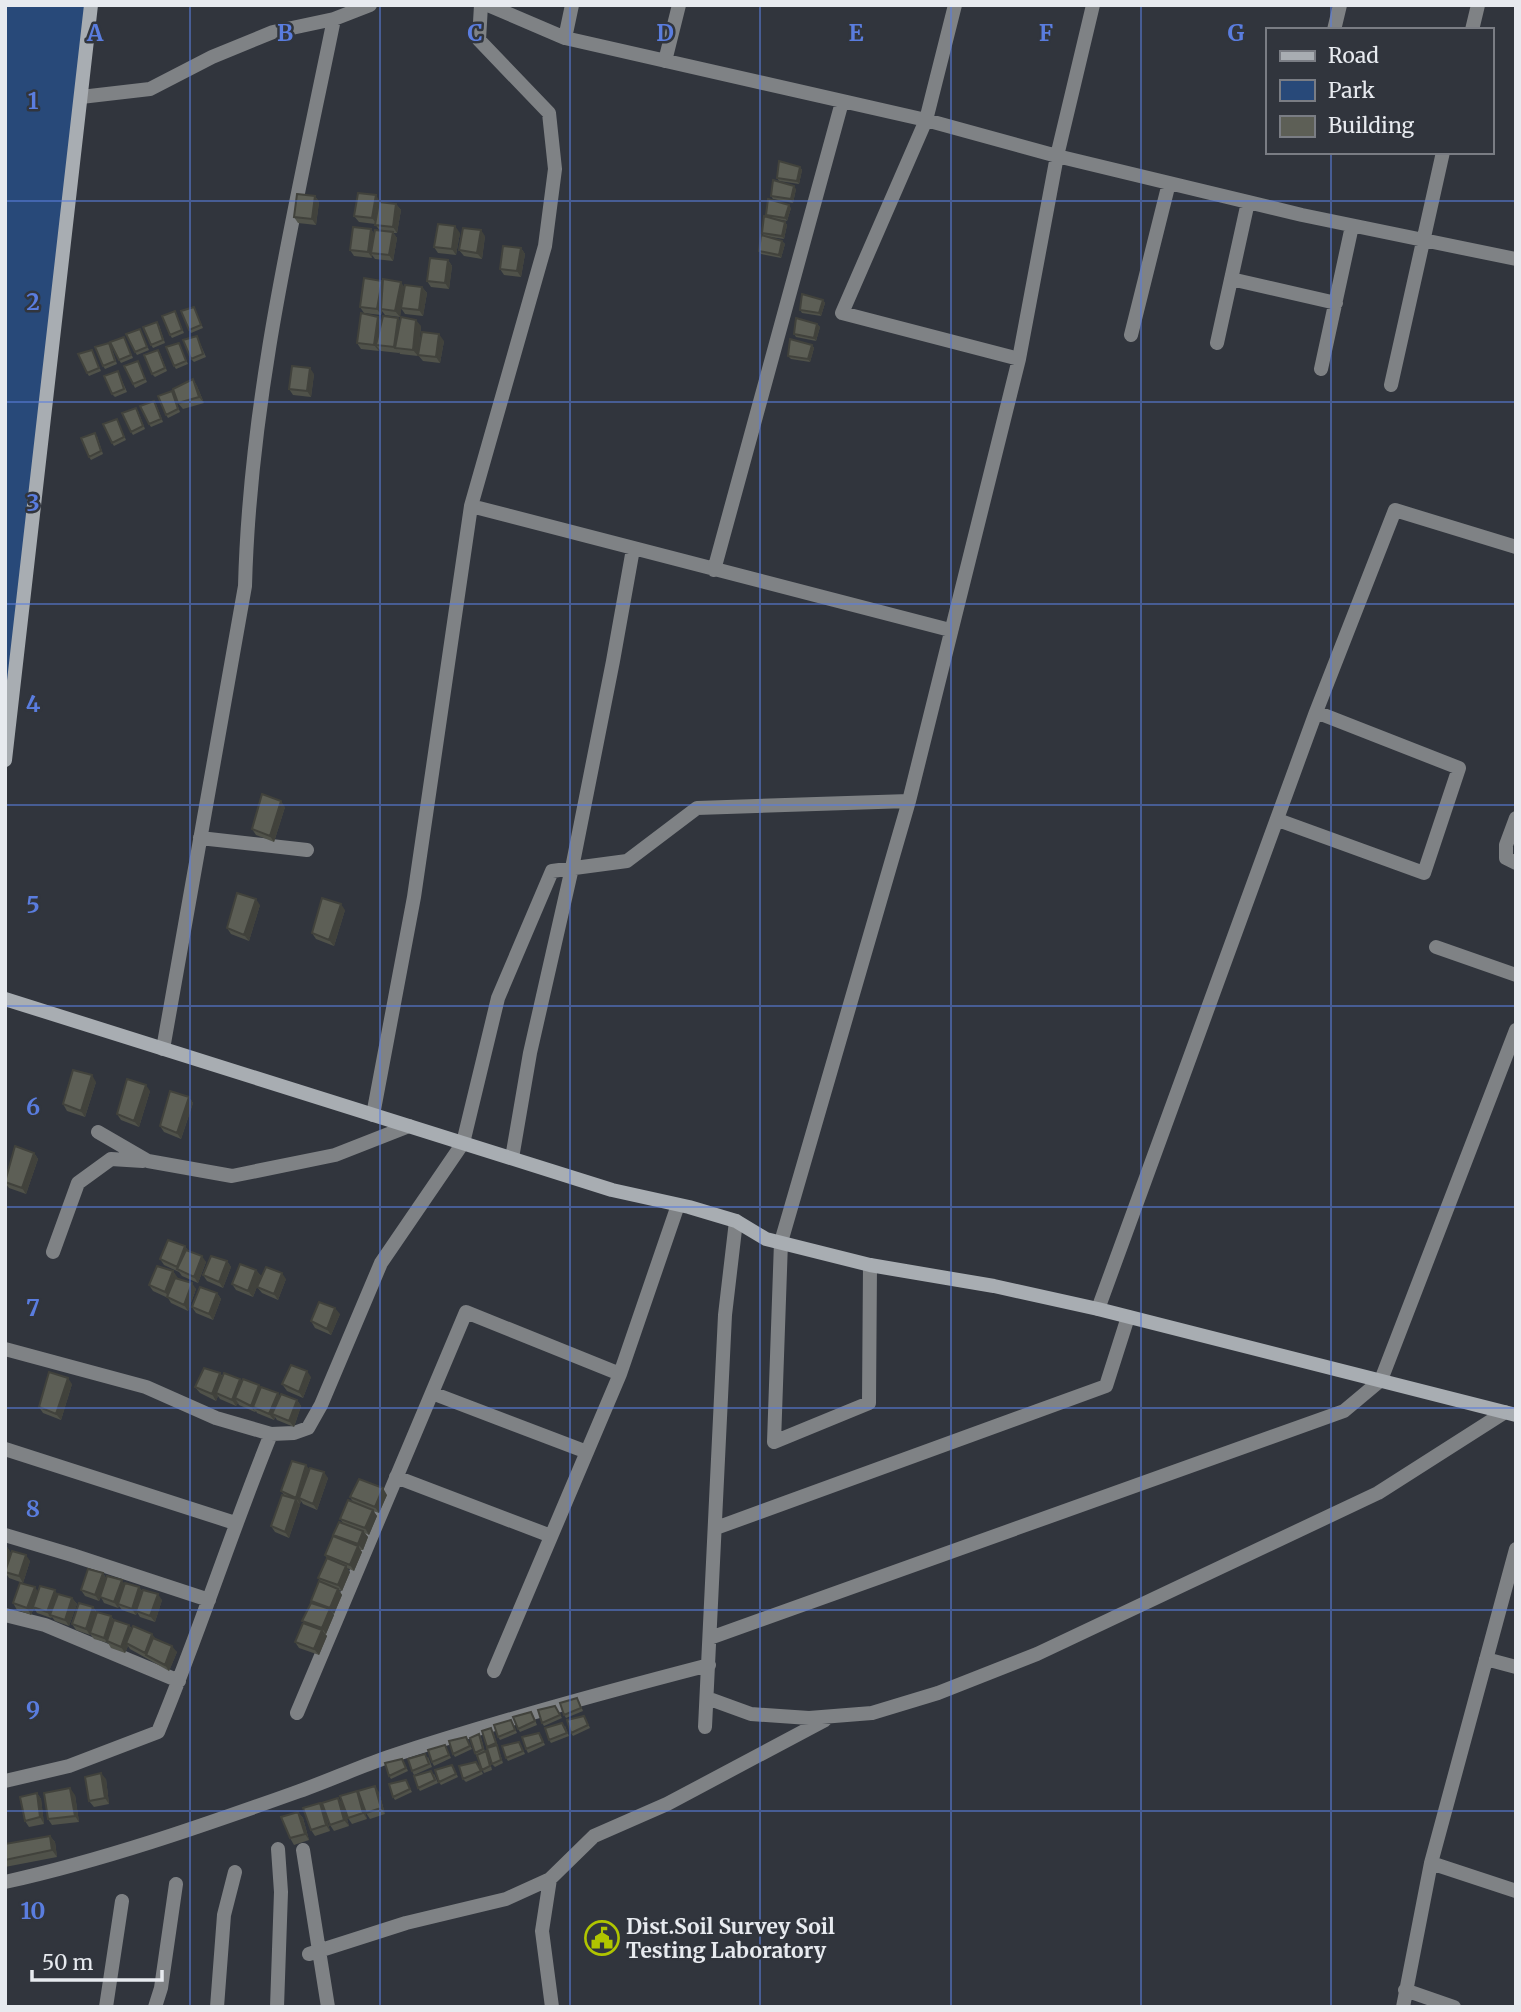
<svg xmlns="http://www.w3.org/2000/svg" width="1521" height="2012" font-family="Merriweather,serif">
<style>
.green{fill:#284979}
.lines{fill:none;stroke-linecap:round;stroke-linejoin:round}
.street{stroke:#7f8285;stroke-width:14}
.secondary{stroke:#a8adb2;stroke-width:14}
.wall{fill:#50524a}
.shaded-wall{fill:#41423c}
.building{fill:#5d5f56;stroke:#41423c;stroke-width:2}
.grid{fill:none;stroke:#5a7ddf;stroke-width:2;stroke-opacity:0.55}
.labels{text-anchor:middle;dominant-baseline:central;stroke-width:5;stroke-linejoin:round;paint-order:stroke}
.poi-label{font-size:21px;font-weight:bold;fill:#e7eaef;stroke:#31353d;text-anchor:start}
.grid-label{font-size:23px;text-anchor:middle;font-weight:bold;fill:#5a7ddf;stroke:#31353d;stroke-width:5;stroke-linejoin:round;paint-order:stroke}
</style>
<rect width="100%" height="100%" fill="#31353d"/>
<path class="green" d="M5 5H91L5 760Z"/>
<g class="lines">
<path class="street" d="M488 5 565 38
M572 5 565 38 926 120 1057 156 1302 215 1516 259
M955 5 926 120 842 313 1019 359
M1334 30 1340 5
M1472 30 1478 5
M665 61 679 5
M81 97 150 89 212 57 273 32 334 19 370 5
M1231 279 1336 303
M1131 335 1169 183
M1217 343 1248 202
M1321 369 1352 226
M1391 385 1443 152
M471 506 950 630
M714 570 842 102
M1516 818 1506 845V858L1516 863
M1278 820 1424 873 1459 768 1316 712
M200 838 307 850
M1436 947 1516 975
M163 1049 245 586C250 394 296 206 334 19
M373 1115 414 897 471 506 545 246 555 169 549 113 479 40 481 5
M98 1132 148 1161 232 1176 335 1155 409 1126
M512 1158 530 1053 572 868 613 661 633 549
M53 1252 78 1183 111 1159 143 1161
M870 1265 869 1403 774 1442 781 1242 909 801 1019 359 1057 156 1093 5
M1098 1309 1316 712 1395 510 1516 547
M5 1349 146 1387 216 1418 271 1434 294 1433 308 1428 321 1405 381 1263 463 1143 498 998 552 871 627 861 697 808 909 801
M432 1393 587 1452
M5 1449 235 1523
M396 1477 551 1536
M716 1528 1106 1386 1128 1317
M5 1535 72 1555 209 1600
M5 1615 45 1625 179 1681
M710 1638 1344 1411 1381 1380 1516 1030
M1486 1659 1516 1667
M494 1671 620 1374 678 1205
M707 1698 751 1714 809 1718 872 1713 938 1693 1037 1654 1378 1493 1505 1412
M297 1713 466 1312 620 1374
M705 1727 725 1315 736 1221
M5 1781 69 1766 158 1732C199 1634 231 1532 271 1434
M303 1850 328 2007
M1431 1863 1516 1891
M550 1879 542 1931 552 2007
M5 1882C104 1860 199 1827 294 1793 326 1782 356 1768 388 1757 494 1722 601 1693 709 1665
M309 1954 406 1923 506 1899 550 1879 594 1836 667 1804 825 1720
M1405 1990 1454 2007
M106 2007 122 1901
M155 2007 161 1988 176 1884
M217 2007 224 1915 235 1872
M277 2007 281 1892 278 1849
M1403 2007 1431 1863 1516 1549"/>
<path class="secondary" d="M5 760 91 5
M5 999 612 1190 689 1207 736 1221 766 1239 870 1265 994 1286 1098 1309 1516 1415"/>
</g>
<path class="wall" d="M800 167 802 170 799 184 779 181 777 178Z
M796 189 793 203 773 199 771 196Z
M315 196 319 202 316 225 298 223 294 217Z
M380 202 396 204 401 210 397 233H393L397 238 393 261 375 259 372 255V258L354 256 350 250 371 229 374 234 380 231 375 224 359 222 354 216Z
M791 208 787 221 775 219 785 222 787 225 784 239 764 236 762 233 767 217 766 215Z
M460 233 456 255 438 253 434 247Z
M485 236 482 259 464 256 459 250Z
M782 241 785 244 781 258 761 254 759 251Z
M521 248 525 254 521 277 504 275 500 269Z
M448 260 452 266 449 289 431 287 427 281Z
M382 281 383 283 404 287H422L427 293 423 316 405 314 401 308 400 317 385 315 382 311 381 315 364 313 360 307Z
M823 300 825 303 821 316 802 313 800 310Z
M194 307 203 328 191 333 189 330Z
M175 311 184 333 172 338 170 335Z
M378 317 382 322 400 321 421 326 418 356 400 354 399 352V353L381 351 379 349V351L361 349 357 343Z
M817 324 820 327 816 341 796 337 794 334Z
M159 325 165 343 153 348 151 345Z
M140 329 149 350 137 355 135 352Z
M197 336 206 357 194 362 191 359Z
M124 337 133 358 121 363 119 360Z
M444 341 440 363 423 361 418 355Z
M179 343 188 364 176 369 174 366Z
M812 345 814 348 810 362 791 359 788 356Z
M111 346 117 364 105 369 103 366Z
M92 350 101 371 89 376 87 373Z
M160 353 167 371 155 377 152 374Z
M138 361 147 382 135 388 133 384Z
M118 371 127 392 115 397 112 394Z
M314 374 311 397 293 395 289 389Z
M193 379 197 386 204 403 183 409 178 403Z
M172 391 180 412 168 418 166 415Z
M156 404 163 422 151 427 149 424Z
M138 411 145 429 133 435 131 432Z
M117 419 126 440 114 446 112 443Z
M97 436 103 454 91 460 89 457Z
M285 807 274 842 256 835 252 829Z
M260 905 249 941 231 934 227 928Z
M345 910 334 946 316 939 312 933Z
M96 1082 85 1117 67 1111 63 1104Z
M150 1091 139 1127 121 1120 117 1114Z
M189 1097 193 1103 181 1139 164 1132 160 1126Z
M34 1153 38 1159 26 1194 9 1188 5 1183V1179Z
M185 1246 188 1251 206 1262 198 1283 182 1276 179 1272 164 1265 160 1259Z
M227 1261 231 1267 223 1288 207 1281 203 1275Z
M256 1270 261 1276 253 1297 236 1290 232 1284Z
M173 1271 177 1278 196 1289 188 1311 171 1303 168 1298 153 1291 149 1285Z
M286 1279 278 1300 262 1293 257 1287Z
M217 1293 221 1299 213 1320 196 1313 192 1307Z
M340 1314 331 1335 315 1328 311 1321Z
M220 1373 223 1377 240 1379 242 1381 278 1393 280 1396 297 1400 301 1406 294 1427 277 1420 275 1417 274 1420 257 1413 256 1411 255 1412 239 1405 238 1403 236 1406 220 1399 218 1396 216 1401 200 1393 195 1387Z
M311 1377 303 1398 287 1391 282 1384Z
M72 1384 61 1420 43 1413 39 1407Z
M309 1469 328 1478 317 1510 303 1504 301 1501 300 1504 298 1503 300 1505 289 1538 275 1532 271 1526 285 1496 281 1491Z
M387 1495 379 1513 373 1511 377 1516 369 1535 365 1533 368 1537 363 1550H360L362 1552 354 1571 347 1568 350 1572 342 1591 339 1590 342 1595 334 1614 333 1613 334 1615 326 1634H325L327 1636 319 1655 299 1648 295 1642 304 1623 302 1621 312 1603 311 1601 321 1582 318 1578 327 1559 325 1555 335 1537 333 1535 343 1523 340 1519 353 1502 350 1497Z
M7 1547 11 1553 30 1561 23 1583 9 1578 5 1572Z
M103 1573 106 1578 125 1584 139 1587 143 1592 162 1600 155 1622 140 1617 137 1612 136 1615 122 1610 119 1606 118 1608 104 1603 101 1597 99 1601 85 1596 81 1590Z
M38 1592 57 1594 72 1598 77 1604 69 1626 55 1621 52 1617 51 1618 37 1613 34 1608 31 1615 17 1610 13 1603Z
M93 1607 97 1612 111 1616 114 1620 129 1625 132 1629 157 1639 177 1652 169 1671 130 1649 128 1646 125 1653 111 1648 108 1643 94 1639 90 1634V1635L76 1630 72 1624Z
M579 1701 583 1711 566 1718 564 1715Z
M557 1709 562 1718 544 1726 542 1723Z
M533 1715 537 1725 520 1732 518 1729Z
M586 1719 590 1728 573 1736 571 1733Z
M513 1723 517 1733 500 1740 498 1737Z
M565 1726 569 1736 551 1743 549 1740Z
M493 1731 503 1763 495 1767 492 1764 487 1747Z
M479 1734 481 1737 485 1752 488 1754 492 1770 484 1773 475 1753Z
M541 1736 545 1745 528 1753 526 1749Z
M466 1737 472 1749 455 1757 453 1754Z
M445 1745 451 1758 434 1766 432 1762Z
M521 1745 525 1754 508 1761 506 1758Z
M428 1757 432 1767 414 1775 412 1771Z
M404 1762 408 1771 391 1779 389 1776Z
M479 1765 483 1774 466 1782 463 1779Z
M454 1768 458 1777 441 1785 439 1782Z
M434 1774 438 1783 420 1791 418 1788Z
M106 1779 109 1804 94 1807 89 1801Z
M406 1780 412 1792 395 1800 393 1797Z
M379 1792 385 1814 370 1819 366 1813 363 1805 367 1819 352 1824 348 1818 359 1795Z
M37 1793 41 1799 44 1824 29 1827 25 1821Z
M75 1795 79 1822 52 1825 48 1819Z
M338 1798 343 1804 349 1826 334 1831 330 1825 325 1812 330 1831 315 1836 311 1830 320 1803 324 1808Z
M298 1812 303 1818 309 1840 294 1845 290 1838Z
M50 1836 55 1842 57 1857 5 1867V1844Z"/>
<path class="shaded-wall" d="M800 167 802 170 799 184 797 181Z
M794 186 796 189 793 203 791 199Z
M376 195 380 202 377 224 372 218Z
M315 196 319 202 316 225 312 219Z
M396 204 401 210 397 233 393 227Z
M789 205 791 208 787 221 785 218Z
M785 222 787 225 784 239 782 236Z
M455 226 460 233 456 255 452 249Z
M371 229 375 235 371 253 372 255V258L368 252Z
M481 230 485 236 482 259 477 253Z
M393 232 397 238 393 261 389 255Z
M782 241 785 244 781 258 779 255Z
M521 248 525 254 521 277 517 271Z
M448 260 452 266 449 289 445 283Z
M382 281 386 287 381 315 377 309Z
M401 282 405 288 400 317 395 311Z
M422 287 427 293 423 316 419 310Z
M823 300 825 303 821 316 819 313Z
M378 317 383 323 376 345 379 349V351L374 345Z
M398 318 402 324 395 348 399 353 394 347Z
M416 320 421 326 418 356 413 350Z
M817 324 820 327 816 341 814 338Z
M439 334 444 341 440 363 436 357Z
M812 345 814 348 810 362 808 359Z
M310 368 314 374 311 397 307 391Z
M193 379 197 386 204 403 199 397Z
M281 801 285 807 274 842 270 836Z
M256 899 260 905 249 941 244 935Z
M341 904 345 910 334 946 329 940Z
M92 1075 96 1082 85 1117 81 1111Z
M146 1085 150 1091 139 1127 134 1121Z
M189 1097 193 1103 181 1139 177 1133Z
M34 1153 38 1159 26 1194 22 1188Z
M185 1246 189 1252 179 1270 177 1267Z
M202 1256 206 1262 198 1283 194 1277Z
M227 1261 231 1267 223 1288 219 1282Z
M256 1270 261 1276 253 1297 248 1291Z
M173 1271 178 1278 170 1299 165 1292Z
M282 1273 286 1279 278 1300 274 1294Z
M192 1283 196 1289 188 1311 184 1305Z
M217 1293 221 1299 213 1320 209 1314Z
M335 1308 340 1314 331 1335 327 1329Z
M307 1371 311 1377 303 1398 299 1392Z
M220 1373 224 1380 216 1393 218 1396 216 1401 212 1394Z
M68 1378 72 1384 61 1420 56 1414Z
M240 1379 245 1385 235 1398 238 1403 236 1406 232 1400Z
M259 1385 263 1391 253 1407 255 1412 251 1406Z
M278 1393 282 1399 272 1414 275 1417 274 1420 269 1414Z
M297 1400 301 1406 294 1427 289 1421Z
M306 1465 311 1471 299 1498 301 1501 300 1504 296 1498Z
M324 1472 328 1478 317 1510 313 1504Z
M383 1488 387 1495 379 1513 375 1507Z
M296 1499 300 1505 289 1538 285 1532Z
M373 1510 377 1516 369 1535 365 1528Z
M363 1531 368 1537 363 1550 358 1544Z
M358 1546 362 1552 354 1571 350 1565Z
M7 1547 11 1553 5 1569V1551Z
M26 1555 30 1561 23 1583 19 1576Z
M346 1566 350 1572 342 1591 338 1585Z
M103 1573 107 1580 99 1601 95 1595Z
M122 1580 126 1586 118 1604 119 1606 118 1608 114 1602Z
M35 1587 39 1593 31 1615 27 1608Z
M139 1587 144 1594 136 1611 137 1612 136 1615 132 1609Z
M338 1589 342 1595 334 1614 330 1608Z
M55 1590 59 1597 50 1615 51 1618 47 1612Z
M158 1594 162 1600 155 1622 150 1616Z
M72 1598 77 1604 69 1626 65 1620Z
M93 1607 97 1614 90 1635 86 1629Z
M330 1609 334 1615 326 1634 322 1628Z
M111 1616 115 1622 107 1641 108 1644 104 1638Z
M129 1625 133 1631 126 1643 128 1646 125 1653 121 1647Z
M322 1630 327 1636 319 1655 314 1649Z
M152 1634 157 1640 146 1655 145 1653Z
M172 1646 177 1652 169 1671 165 1665Z
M101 1773 106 1779 109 1804 105 1798Z
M375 1786 379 1792 385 1814 381 1808Z
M70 1788 75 1795 79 1822 75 1816Z
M357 1791 361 1797 367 1819 363 1813Z
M37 1793 41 1799 44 1824 40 1817Z
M338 1798 343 1804 349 1826 344 1820Z
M320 1803 324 1809 330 1831 326 1825Z
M298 1812 303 1818 309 1840 305 1834Z
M50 1836 55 1842 57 1857 52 1850Z"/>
<path class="building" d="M779 161 800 167 797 181 777 178Z
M773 180 794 186 791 199 771 196Z
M358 193 376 195 372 218 354 216Z
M297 194 315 196 312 219 294 217Z
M768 199 789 205 785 218 766 215Z
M379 202 396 204 393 227 375 225Z
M764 216 785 222 782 236 762 233Z
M438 224 455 226 452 249 434 247Z
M353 227 371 229 368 252 350 250Z
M463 228 481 230 477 253 459 250Z
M375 230 393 232 389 255 371 253Z
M761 235 782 241 779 255 759 251Z
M503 246 521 248 517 271 500 269Z
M430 258 448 260 445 283 427 281Z
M364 278 382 281 377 309 360 307Z
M383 279 401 282 395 311 381 309Z
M405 285 422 287 419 310 401 308Z
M802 294 823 300 819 313 800 310Z
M194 307 201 325 189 330 181 311Z
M175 311 182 330 170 335 162 316Z
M361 313 378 317 374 345 357 343Z
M383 316 398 318 394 347 376 345Z
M401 317 416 320 413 350 395 348Z
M796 318 817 324 814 338 794 334Z
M157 322 163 340 151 345 143 327Z
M140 329 147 347 135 352 126 334Z
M422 332 439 334 436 357 418 355Z
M197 336 203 354 191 359 183 340Z
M124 337 131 355 119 360 110 342Z
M790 339 812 345 808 359 788 356Z
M109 343 115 361 103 366 95 347Z
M179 343 186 361 174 366 166 347Z
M92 350 99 368 87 373 78 354Z
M158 350 165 368 152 374 144 355Z
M138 361 145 379 133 384 124 366Z
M292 366 310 368 307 391 289 389Z
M118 371 124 389 112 394 104 376Z
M193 379 199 397 178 403 173 389Z
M172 391 178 409 166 415 158 396Z
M154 401 161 419 149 424 140 406Z
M136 408 143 426 131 432 122 413Z
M117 419 124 437 112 443 103 424Z
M95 433 101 451 89 457 81 438Z
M262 794 281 801 270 836 252 829Z
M237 893 256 899 244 935 227 928Z
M322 898 341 904 329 940 312 933Z
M73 1070 92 1075 81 1111 63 1104Z
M127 1079 146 1085 134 1121 117 1114Z
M170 1091 189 1097 177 1133 160 1126Z
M15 1146 34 1153 22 1188 5 1182Z
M168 1240 185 1246 177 1267 160 1259Z
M186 1250 202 1256 194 1277 177 1269Z
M211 1256 227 1261 219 1282 203 1275Z
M240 1264 256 1270 248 1291 232 1284Z
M157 1266 173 1271 165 1292 149 1285Z
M266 1267 282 1273 274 1294 257 1287Z
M175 1278 192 1283 184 1305 167 1297Z
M200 1287 217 1293 209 1314 192 1307Z
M319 1302 335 1308 327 1329 311 1321Z
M291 1365 307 1371 299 1392 282 1384Z
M204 1368 220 1373 212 1394 195 1387Z
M49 1372 68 1378 56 1414 39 1407Z
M224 1373 240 1379 232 1400 216 1393Z
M243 1379 259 1385 251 1406 235 1398Z
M261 1387 278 1393 269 1414 253 1407Z
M281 1394 297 1400 289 1421 272 1414Z
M292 1461 306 1465 296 1498 281 1491Z
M310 1468 324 1472 313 1504 299 1498Z
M359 1479 383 1488 375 1507 350 1497Z
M282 1495 296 1499 285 1532 271 1526Z
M348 1500 373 1510 365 1528 340 1519Z
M339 1522 363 1531 358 1544 333 1535Z
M333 1536 358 1546 350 1565 325 1555Z
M12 1551 26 1555 19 1576 5 1572Z
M327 1558 346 1566 338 1585 318 1578Z
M88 1569 103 1573 95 1595 81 1590Z
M107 1576 122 1580 114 1602 100 1597Z
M319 1581 338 1589 330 1608 311 1601Z
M20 1583 35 1587 27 1608 13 1603Z
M125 1583 139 1587 132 1609 118 1604Z
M40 1586 55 1590 47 1612 33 1607Z
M143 1590 158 1594 150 1616 136 1611Z
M58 1594 72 1598 65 1620 50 1615Z
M79 1603 93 1607 86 1629 72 1624Z
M311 1603 330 1609 322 1628 302 1621Z
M97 1612 111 1616 104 1638 90 1633Z
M114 1620 129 1625 121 1647 107 1641Z
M303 1623 322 1630 314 1649 295 1642Z
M133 1626 152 1634 145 1653 126 1643Z
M153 1638 172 1646 165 1665 146 1655Z
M577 1698 581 1708 564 1715 560 1703Z
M555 1706 560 1715 542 1723 538 1710Z
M531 1712 535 1721 518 1729 513 1717Z
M584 1716 588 1725 571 1733 567 1720Z
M511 1720 515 1730 498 1737 494 1725Z
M562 1723 567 1733 549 1740 545 1728Z
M491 1728 496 1743 487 1747 482 1731Z
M539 1733 543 1742 526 1749 522 1737Z
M479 1734 483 1749 475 1753 470 1738Z
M466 1737 470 1746 453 1754 449 1741Z
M519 1742 523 1751 506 1758 502 1746Z
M445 1745 449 1755 432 1762 428 1750Z
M497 1745 501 1760 492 1764 487 1748Z
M486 1751 490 1766 482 1770 477 1755Z
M425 1754 429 1764 412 1771 408 1759Z
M402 1759 406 1768 389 1776 385 1763Z
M476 1762 481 1771 463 1779 459 1766Z
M452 1765 456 1774 439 1782 435 1770Z
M431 1771 435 1780 418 1788 414 1776Z
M101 1773 105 1798 89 1801 85 1777Z
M406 1780 410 1789 393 1797 389 1784Z
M375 1786 381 1808 366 1813 358 1791Z
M70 1788 75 1816 48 1819 44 1793Z
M357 1791 363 1813 348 1818 340 1796Z
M37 1793 40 1817 25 1821 20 1797Z
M338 1798 344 1820 330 1825 322 1803Z
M320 1803 326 1825 311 1830 303 1808Z
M298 1812 305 1834 290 1838 281 1817Z
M50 1836 52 1850 5 1860V1844Z"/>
<path class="grid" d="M190 5V2007M380 5V2007M570 5V2007M760 5V2007M951 5V2007M1141 5V2007M1331 5V30M1331 152V2007M5 201H1516M5 402H1516M5 604H1516M5 805H1516M5 1006H1516M5 1207H1516M5 1408H1516M5 1610H1516M5 1811H1516"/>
<defs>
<g id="civic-ring" transform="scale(1.75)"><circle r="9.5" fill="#31353d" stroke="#b0c500" stroke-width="1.5"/><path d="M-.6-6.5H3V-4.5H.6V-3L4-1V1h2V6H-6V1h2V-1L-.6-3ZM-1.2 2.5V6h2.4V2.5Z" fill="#b0c500"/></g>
</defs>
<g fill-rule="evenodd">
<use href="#civic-ring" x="602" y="1938"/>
</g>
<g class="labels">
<g class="poi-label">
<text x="626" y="1926">Dist.Soil Survey Soil<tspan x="626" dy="24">Testing Laboratory</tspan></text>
</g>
</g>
<g class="grid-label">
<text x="95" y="41">A</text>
<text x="285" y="41">B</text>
<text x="475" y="41">C</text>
<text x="665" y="41">D</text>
<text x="856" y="41">E</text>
<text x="1046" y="41">F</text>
<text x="1236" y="41">G</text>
<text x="33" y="109">1</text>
<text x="33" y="310">2</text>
<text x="33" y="511">3</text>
<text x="33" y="712">4</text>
<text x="33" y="913">5</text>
<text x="33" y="1115">6</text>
<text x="33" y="1316">7</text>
<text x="33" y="1517">8</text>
<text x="33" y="1718">9</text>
<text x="33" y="1919">10</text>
</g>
<rect width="1521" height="2012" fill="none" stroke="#e7eaef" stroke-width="14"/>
<rect x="1266" y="28" width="228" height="126" fill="#31353d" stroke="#7a7d84" stroke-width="2"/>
<rect x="1280" y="51" width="35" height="10" fill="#a8adb2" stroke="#7a7d84" stroke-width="2"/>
<text x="1328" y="63" font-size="21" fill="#e7eaef">Road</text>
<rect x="1280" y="80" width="35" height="21" fill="#284979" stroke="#7a7d84" stroke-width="2"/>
<text x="1328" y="98" font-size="21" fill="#e7eaef">Park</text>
<rect x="1280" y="116" width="35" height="21" fill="#5d5f56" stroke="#7a7d84" stroke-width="2"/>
<text x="1328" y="133" font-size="21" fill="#e7eaef">Building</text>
<path d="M32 1970v10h130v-10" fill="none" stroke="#e7eaef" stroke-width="3.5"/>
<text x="42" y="1970" font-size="21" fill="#e7eaef" stroke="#31353d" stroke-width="5" paint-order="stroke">50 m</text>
</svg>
